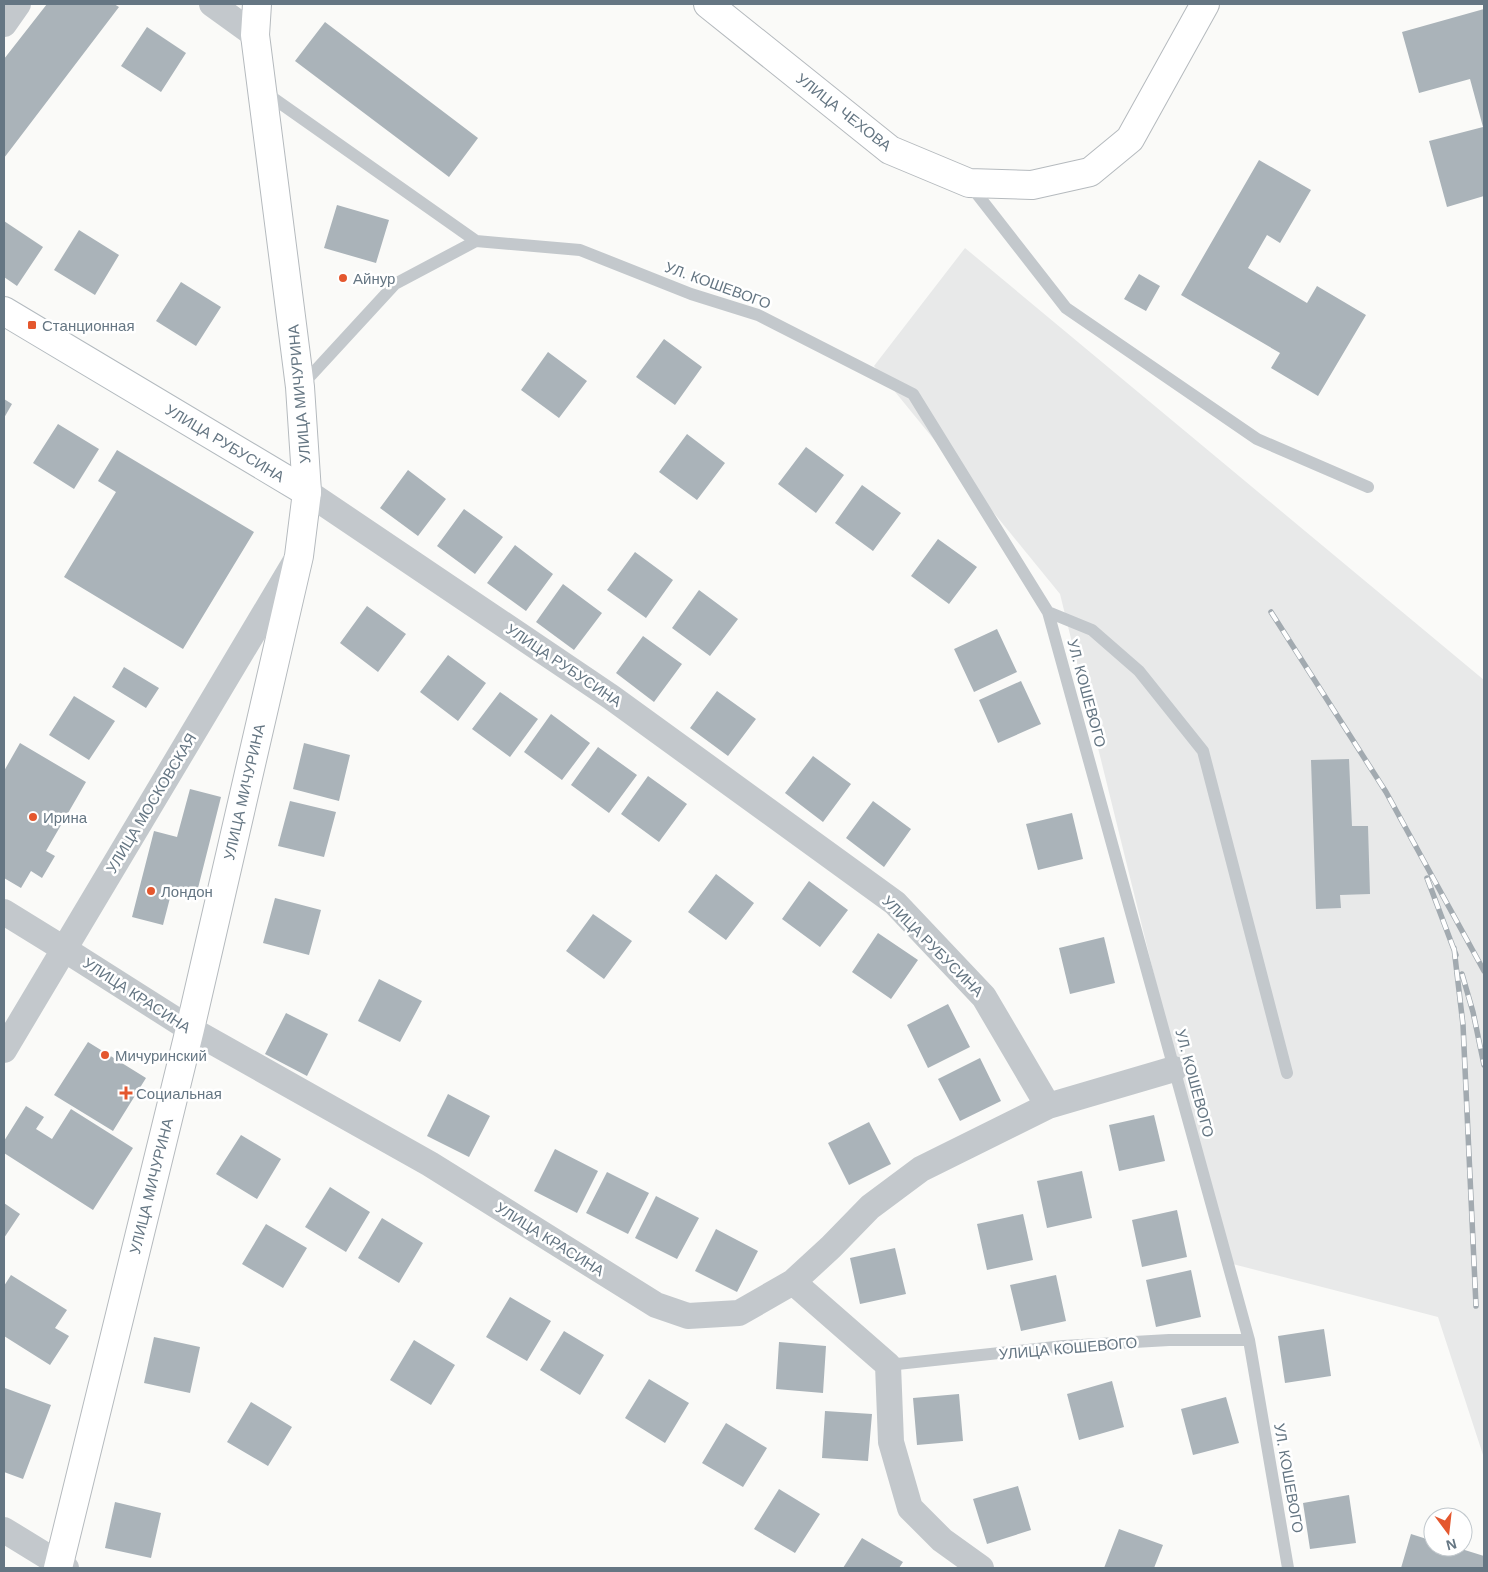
<svg xmlns="http://www.w3.org/2000/svg" width="1488" height="1572" font-family="Helvetica,sans-serif">
<style>
.built{fill:#e8e9e9}
.building{fill:#aab3b9}
.lines{fill:none;stroke-linecap:round;stroke-linejoin:round}
.secondary-casing{stroke:#b3babf;stroke-width:30}
.primary-casing{stroke:#b5babe;stroke-width:30}
.lane{stroke:#c3c8cc;stroke-width:12}
.street{stroke:#c3c8cc;stroke-width:26}
.secondary{stroke:#fff;stroke-width:28}
.primary{stroke:#fff;stroke-width:28}
.rail-casing{stroke:#a2aab0;stroke-width:5.5}
.rail{stroke:#fff;stroke-width:4;stroke-dasharray:11;stroke-linecap:butt}
.poi-dot{fill:#e4572e;stroke:#fff;stroke-width:2}
.labels{text-anchor:middle;dominant-baseline:central;stroke-width:5;stroke-linejoin:round;paint-order:stroke}
.street-label{font-size:15px;fill:#657683;stroke:#fff}
.poi-label{font-size:15px;fill:#657683;stroke:#fff;text-anchor:start}
</style>
<rect width="100%" height="100%" fill="#fafaf8"/>
<path class="built" d="M965 248 1484 680V1458L1438 1317 1225 1262 1060 594 874 366Z"/>
<path class="building" d="M47 4H114L119 7 4 158V59Z
M1484 9V196L1447 207 1429 141 1483 127 1470 79 1419 93 1402 32Z
M325 22 478 138 449 177 295 61Z
M147 27 186 53 161 92 121 66Z
M1259 160 1311 190 1280 243 1267 235 1248 268 1307 303 1317 286 1366 315 1318 396 1271 368 1280 353 1181 295Z
M337 205 389 220 376 263 324 248Z
M4 221 43 247 17 286 4 277Z
M79 230 119 255 95 295 54 270Z
M1139 274 1160 286 1146 311 1124 299Z
M181 282 221 307 196 346 156 321Z
M664 339 702 367 675 405 636 377Z
M548 352 587 381 559 418 521 390Z
M4 399 12 404 4 418Z
M58 424 99 449 74 489 33 463Z
M687 434 725 463 697 500 659 472Z
M806 447 844 475 816 513 778 484Z
M117 450 254 532 183 649 64 577 116 492 98 481Z
M408 470 446 499 418 536 380 508Z
M862 485 901 513 873 551 835 523Z
M464 509 503 537 475 574 437 546Z
M938 539 977 567 949 604 911 576Z
M515 545 553 574 526 611 487 583Z
M635 552 673 580 646 618 607 590Z
M563 584 602 613 574 650 536 622Z
M699 590 738 619 710 656 672 628Z
M367 606 406 634 378 672 340 643Z
M997 629 1017 672 974 692 954 649Z
M643 636 682 664 654 702 616 673Z
M448 655 486 683 458 721 420 692Z
M124 667 159 688 146 708 112 687Z
M1021 681 1041 724 998 743 979 700Z
M717 691 756 719 728 756 690 728Z
M500 692 538 719 510 757 472 729Z
M74 696 115 721 89 760 49 735Z
M551 714 590 743 562 780 524 752Z
M20 743 86 782 46 851 55 856 42 878 31 871 21 888 4 878V771Z
M304 743 350 755 339 801 293 789Z
M598 747 637 775 609 813 571 785Z
M813 756 851 784 823 822 785 793Z
M1349 759 1352 826H1368L1370 894 1340 895 1341 908 1316 909 1311 760Z
M648 776 687 804 659 842 621 814Z
M190 789 221 797 195 900 171 894 163 925 132 917 154 831 177 837Z
M290 801 336 812 324 857 278 846Z
M873 801 911 829 884 867 846 838Z
M1072 813 1083 859 1038 870 1026 824Z
M716 874 754 903 726 940 688 912Z
M809 881 848 910 820 947 782 919Z
M275 898 321 910 309 955 263 943Z
M593 914 632 941 604 979 566 951Z
M878 933 918 960 891 999 852 972Z
M1104 937 1115 983 1070 994 1059 948Z
M379 979 422 1001 400 1042 358 1021Z
M948 1004 970 1047 928 1068 907 1025Z
M286 1013 328 1034 307 1076 265 1054Z
M88 1042 146 1078 113 1131 54 1095Z
M980 1058 1001 1101 960 1121 938 1079Z
M448 1094 490 1116 469 1157 427 1136Z
M26 1106 44 1117 36 1129 52 1139 71 1109 133 1148 93 1210 4 1153V1141Z
M1154 1115 1165 1161 1119 1171 1109 1125Z
M869 1122 891 1164 849 1185 828 1143Z
M241 1135 281 1159 257 1199 216 1174Z
M555 1149 598 1171 577 1213 534 1191Z
M1082 1171 1092 1218 1047 1228 1037 1181Z
M607 1172 649 1193 628 1234 586 1213Z
M330 1187 370 1212 346 1252 305 1227Z
M656 1196 699 1218 677 1259 635 1238Z
M4 1203 20 1214 4 1238Z
M1177 1210 1187 1257 1142 1267 1132 1220Z
M1023 1214 1033 1260 987 1270 977 1224Z
M382 1218 423 1243 399 1283 358 1258Z
M266 1224 307 1248 283 1288 242 1264Z
M716 1229 758 1251 737 1292 695 1271Z
M895 1248 906 1294 860 1304 850 1258Z
M1191 1270 1201 1317 1156 1327 1146 1280Z
M11 1275 67 1310 55 1328 69 1336 50 1365 4 1336V1286Z
M1056 1275 1066 1321 1021 1331 1010 1285Z
M510 1297 551 1321 527 1361 486 1337Z
M1324 1329 1331 1376 1285 1383 1278 1336Z
M564 1331 604 1355 580 1395 540 1370Z
M154 1337 200 1347 190 1393 144 1383Z
M414 1340 455 1365 431 1405 390 1380Z
M779 1342 826 1346 823 1393 776 1389Z
M649 1379 689 1403 665 1443 625 1418Z
M1112 1381 1124 1427 1079 1440 1067 1394Z
M5 1388 51 1405 23 1479 4 1472Z
M959 1394 963 1441 917 1445 913 1398Z
M1226 1397 1239 1443 1193 1455 1181 1409Z
M251 1402 292 1427 268 1466 227 1442Z
M825 1411 872 1414 868 1461 822 1458Z
M726 1423 767 1448 743 1487 702 1463Z
M1018 1486 1031 1530 987 1544 973 1499Z
M779 1489 820 1514 795 1553 754 1529Z
M1349 1495 1356 1543 1310 1549 1303 1503Z
M115 1502 161 1513 151 1558 105 1548Z
M1119 1529 1163 1545 1154 1568H1104Z
M1411 1534 1433 1541V1547H1455L1484 1556V1568H1401Z
M862 1538 903 1562 899 1568H843Z"/>
<g class="lines">
<g class="secondary-casing">
<path id="secondary" d="M4 311 307 492"/>
</g>
<g class="primary-casing">
<path id="primary" d="M708 4 890 150 969 183 1032 185 1090 172 1130 139 1205 4
M58 1568 190 1029 299 556 307 492 300 387 255 35 257 4"/>
</g>
<path class="lane" d="M263 91 476 241
M970 185 1066 308 1257 439 1368 487
M302 385 395 284 476 241 580 250 691 294 758 315 913 394 1048 612 1249 1340 1288 1568
M1048 612 1092 630 1139 671 1203 751 1287 1073
M888 1365 1064 1346 1169 1340H1249"/>
<path class="street" d="M212 4 255 35
M4 24 18 4
M307 492 611 697 895 903 984 997 1048 1106
M4 912 64 949 190 1029 430 1164 656 1305 688 1316 739 1313 793 1282 888 1365 891 1442 910 1508 942 1540 981 1568
M4 1050 294 564
M793 1282 831 1247 870 1207 921 1169 1048 1106 1174 1069
M4 1530 66 1568"/>
<use href="#secondary" class="secondary"/>
<use href="#primary" class="primary"/>
<g class="rail-casing">
<path id="rail" d="M1271 612 1386 792 1484 971
M1427 878 1456 955
M1454 948 1463 1025 1476 1306
M1462 974 1473 1012 1484 1065"/>
</g>
<use href="#rail" class="rail"/>
</g>
<g class="poi-dot">
<circle cx="343" cy="278" r="5"/>
<rect x="27" y="320" width="10" height="10" rx="2.5"/>
<circle cx="33" cy="817" r="5"/>
<circle cx="151" cy="891" r="5"/>
<circle cx="105" cy="1055" r="5"/>
<path d="M123.5 1085.5h5v5h5v5h-5v5h-5v-5h-5v-5h5z"/>
</g>
<g class="labels">
<g class="street-label">
<text transform="translate(844 112) rotate(38)">УЛИЦА ЧЕХОВА</text>
<text transform="translate(718 285) rotate(20)">УЛ. КОШЕВОГО</text>
<text transform="translate(299 394) rotate(-95)">УЛИЦА МИЧУРИНА</text>
<text transform="translate(225 443) rotate(31)">УЛИЦА РУБУСИНА</text>
<text transform="translate(564 665) rotate(34)">УЛИЦА РУБУСИНА</text>
<text transform="translate(1087 693) rotate(75)">УЛ. КОШЕВОГО</text>
<text transform="translate(244 792) rotate(-77)">УЛИЦА МИЧУРИНА</text>
<text transform="translate(151 803) rotate(-59)">УЛИЦА МОСКОВСКАЯ</text>
<text transform="translate(933 946) rotate(45)">УЛИЦА РУБУСИНА</text>
<text transform="translate(137 995) rotate(33)">УЛИЦА КРАСИНА</text>
<text transform="translate(1195 1083) rotate(75)">УЛ. КОШЕВОГО</text>
<text transform="translate(151 1186) rotate(-76)">УЛИЦА МИЧУРИНА</text>
<text transform="translate(550 1239) rotate(32)">УЛИЦА КРАСИНА</text>
<text transform="translate(1068 1348) rotate(-5)">УЛИЦА КОШЕВОГО</text>
<text transform="translate(1289 1478) rotate(80)">УЛ. КОШЕВОГО</text>
</g>
<g class="poi-label">
<text x="353" y="278">Айнур</text>
<text x="42" y="325">Станционная</text>
<text x="43" y="817">Ирина</text>
<text x="161" y="891">Лондон</text>
<text x="115" y="1055">Мичуринский</text>
<text x="136" y="1093">Социальная</text>
</g>
</g>
<rect width="1488" height="1572" fill="none" stroke="#657683" stroke-width="10"/>
<g transform="translate(1448 1532) rotate(165)"><circle r="24" fill="#ffffff" stroke="#c1c8cd"/>
<path d="M0-4L9 19L0 12L-9 19Z" fill="#e4572e"/>
<text y="-8" font-size="14" font-weight="bold" text-anchor="middle" fill="#657683">N</text>
</g>
</svg>
